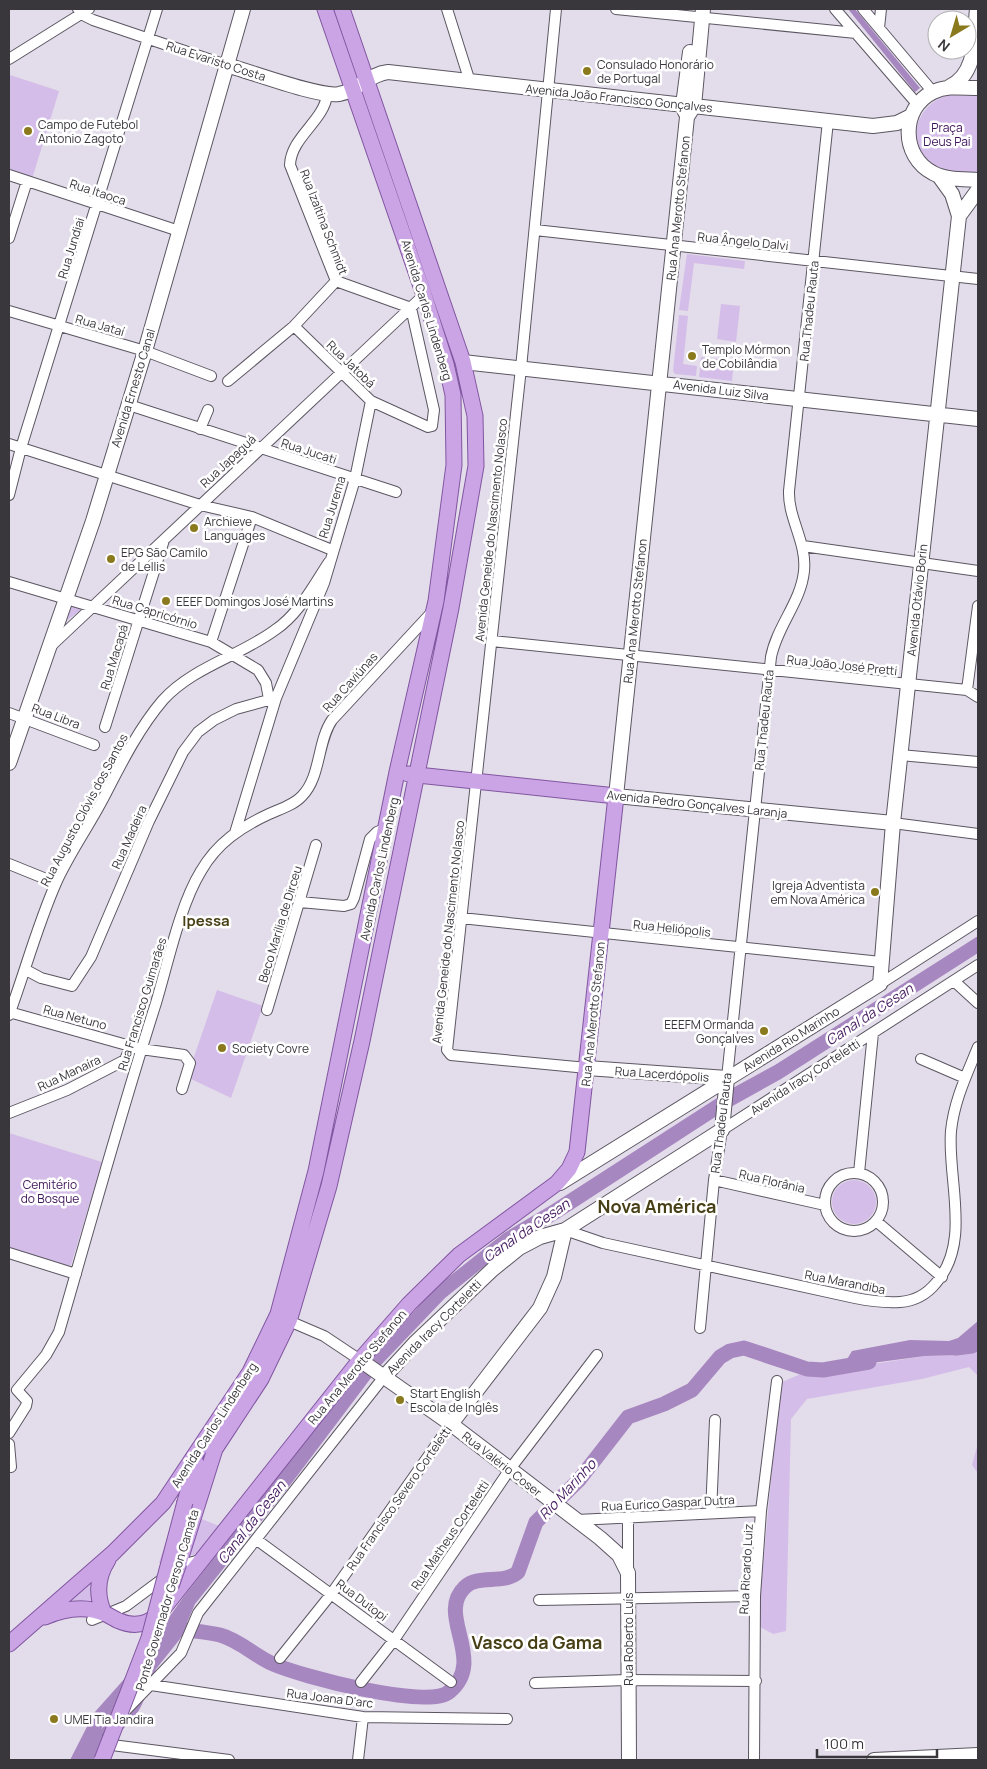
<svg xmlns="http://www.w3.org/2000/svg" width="987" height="1769" font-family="Manrope,sans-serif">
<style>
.green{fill:#d4bde8}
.water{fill:#a787c0}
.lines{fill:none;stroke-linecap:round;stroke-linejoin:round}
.river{stroke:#a787c0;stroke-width:15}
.street-casing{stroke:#5c5662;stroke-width:12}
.secondary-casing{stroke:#5c5662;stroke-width:16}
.primary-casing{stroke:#8156a0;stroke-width:17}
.street{stroke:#fff;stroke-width:10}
.secondary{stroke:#fff;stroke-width:14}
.primary{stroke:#cba4e6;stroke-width:15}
.primary-bridge-casing{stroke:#8156a0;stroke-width:17;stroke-linecap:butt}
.primary-bridge{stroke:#cba4e6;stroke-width:15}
.poi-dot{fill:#8b791d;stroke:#fff;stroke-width:2}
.labels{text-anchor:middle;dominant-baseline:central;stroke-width:5;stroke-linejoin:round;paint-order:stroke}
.street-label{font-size:12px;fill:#39363c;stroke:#fff}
.poi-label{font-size:12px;fill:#39363c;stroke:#fff;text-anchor:start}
.park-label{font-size:12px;fill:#3f1459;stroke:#fff}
.water-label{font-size:14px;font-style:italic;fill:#451b60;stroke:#fff}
.quarter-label{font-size:15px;font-weight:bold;fill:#473f15;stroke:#fff}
.district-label{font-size:18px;font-weight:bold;fill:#473f15;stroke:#fff}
</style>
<rect width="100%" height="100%" fill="#e3dcea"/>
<path class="green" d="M10 75 59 91 32 179 9 171Z
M950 95 978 96V173C965 172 949 173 936 166 902 149 915 102 950 95Z
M687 254 745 261 744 269 694 263 688 311 679 310Z
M721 304 740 306 736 342 717 339Z
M679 315 688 316 683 364 697 366 696 376 675 374 673 371Z
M701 357 734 361 732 381 699 377Z
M69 604 84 608 66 621Z
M217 990 263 1006 231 1098 187 1077Z
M9 1133 102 1162 71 1265 64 1268 9 1249Z
M832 1202a22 22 0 1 1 44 0a22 22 0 1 1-44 0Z
M978 1342V1376L969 1367 922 1379 807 1399 791 1419 786 1631 773 1634 760 1627 758 1620 780 1383 812 1369 867 1365 925 1356 960 1355Z
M978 1443V1472H977L972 1465Z
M176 1509 222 1527 201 1553 159 1563Z
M91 1581 90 1591 93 1604 79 1600 68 1601Z"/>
<path class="water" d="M848 9H855L920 88 915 92Z
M978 936V953L781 1079 729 1108 558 1219 511 1245 445 1298 380 1366 291 1484 195 1604 180 1639 156 1669 106 1720 85 1760H70L94 1713 126 1677 185 1595 358 1373 436 1287 504 1233 551 1205 731 1089 775 1065Z
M978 1321V1342L960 1355 925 1356 849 1366 846 1361 852 1351 910 1340 949 1341 958 1338Z"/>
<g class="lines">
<path class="river" d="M956 1348 972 1346 978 1342
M179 1629C192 1631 207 1632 220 1635 239 1640 255 1656 273 1664 300 1676 428 1710 449 1692 488 1660 435 1615 465 1587 478 1574 504 1585 518 1572L536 1522 579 1480 628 1417 664 1404 692 1390 720 1357 730 1351 744 1348 807 1369 823 1370 869 1362
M86 1760C96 1739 116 1729 130 1710 139 1699 140 1683 148 1671"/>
<g class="street-casing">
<path id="street" d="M78 9 81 14 93 20 226 65
M447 9 470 82
M556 9 521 368 447 1050 451 1055 587 1068
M616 9 856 33
M835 9 918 105
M863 9 933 92
M879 28 881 9
M9 59 89 9
M327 95C324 121 291 137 290 165L336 281
M9 175 179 231
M535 230 978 279
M9 238 27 181
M9 311 145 351 211 376
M294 326 371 401 428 427 432 426 434 410 411 308 336 281
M228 381 294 326 336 281
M129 405 396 492
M200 429 208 410
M9 444 200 505 252 517 332 550
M9 495 21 448 157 9
M803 546 978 571
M9 582 211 642 258 670 266 683 269 699
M492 641 967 690 978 697
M211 642 252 517
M52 645 424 295
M967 690 978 606
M9 713 94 745
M105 727 164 540
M900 755 978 762
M893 823 978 834
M235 833 276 698 324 583 355 479 371 401
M9 864 56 883
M300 902 344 906 351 904 354 898 370 839 377 832 387 828
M461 918 881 962
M26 970 41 978 72 986 91 957 149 821 183 752 198 732 214 720 236 709 276 698
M954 981 978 1003
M880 984 978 921
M267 1010 316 845
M9 1012 141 1049 184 1055 190 1063 182 1089
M9 1015C25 972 37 926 56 883 69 854 89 826 104 797 121 764 139 728 163 700 193 667 240 656 275 630 299 614 313 586 329 562
M921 1059 965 1078
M727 1078 771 657C777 626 801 602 804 571 807 542 788 519 789 491L828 121
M9 1113 67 1090 125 1060 131 1045
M859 1173 873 1033
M825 1202a29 29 0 1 1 58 0a29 29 0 1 1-58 0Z
M714 1180 825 1205
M876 1221 942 1277
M565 1230 603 1243 855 1298C870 1301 885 1303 900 1302 915 1301 927 1294 936 1283 972 1242 947 1179 951 1131 954 1101 967 1074 978 1047
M9 1253 76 1274
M289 1321 324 1336 360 1360
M700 1328 714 1180 722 1130 978 965
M9 1433 26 1406 27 1401 17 1390 46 1355 59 1332C91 1222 121 1112 156 1003 168 963 180 905 201 871 217 843 241 827 269 814 280 809 294 805 302 796 321 777 317 742 332 720L433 611
M9 1444 11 1467
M711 1513 715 1420
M628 1517V1571
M577 1520 761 1511
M257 1540 451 1682
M539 1600 755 1596
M92 1620 126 1606 181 1565 204 1559
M280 1658 332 1593 451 1424
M361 1682 394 1640 510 1469 597 1355
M535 1683 627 1680 756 1681
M151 1685 363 1717 507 1719
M123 1713 181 1653 198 1613 383 1378
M108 1737 112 1745 229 1760
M358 1760 363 1717
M754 1760 755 1596 761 1511 777 1381"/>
</g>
<g class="secondary-casing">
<path id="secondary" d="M703 9 694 106 687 117 616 796 893 823
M226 65C249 71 320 98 339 94 358 91 369 74 388 72L873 126 897 123 911 116
M949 87C978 74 974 36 977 9
M978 88C963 88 947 85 933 92 900 108 901 157 933 173 946 180 963 179 978 180
M685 112 683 105 690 52
M959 216 978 190
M463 362 978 419
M9 763 93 521 145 351 243 9
M587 1068 727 1078
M560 1183 880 984 893 823 959 216 952 194 939 176
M360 1360 451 1424 600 1538 619 1555 628 1573 629 1760
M383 1378 416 1342 493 1269 519 1248 540 1237 565 1230 722 1130 727 1078
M451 1424 540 1308 554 1277 565 1230
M874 1760 978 1755"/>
</g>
<g class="primary-casing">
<path id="primary" d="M185 1502 196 1463
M179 1563 215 1449 261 1379 289 1321 329 1186 362 1041 451 608 476 466 475 416 463 362 342 9
M104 1613C96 1595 97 1577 108 1560
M45 1617C65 1608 85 1605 106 1614
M117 1620C132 1627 146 1626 159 1614L360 1360 409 1304 459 1255 557 1183 569 1169 577 1152 616 796 408 774
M9 1644 113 1553 163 1503 250 1372 278 1314 316 1171 397 772 436 601 454 465 453 395 446 364 424 295 325 9"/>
</g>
<use href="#street" class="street"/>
<use href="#secondary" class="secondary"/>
<use href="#primary" class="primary"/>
<g class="primary-bridge-casing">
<path id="primary-bridge" d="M171 1586 179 1563
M106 1614 117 1620
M102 1760 149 1638 185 1502"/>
</g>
<use href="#primary-bridge" class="primary-bridge"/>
</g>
<g class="poi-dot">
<circle cx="587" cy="71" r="5"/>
<circle cx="28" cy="131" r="5"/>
<circle cx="692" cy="356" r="5"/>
<circle cx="194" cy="528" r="5"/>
<circle cx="111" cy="559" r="5"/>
<circle cx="166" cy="601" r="5"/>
<circle cx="875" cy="892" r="5"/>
<circle cx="764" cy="1031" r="5"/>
<circle cx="222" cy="1048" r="5"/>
<circle cx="400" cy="1400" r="5"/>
<circle cx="54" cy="1719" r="5"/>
</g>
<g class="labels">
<g class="street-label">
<text transform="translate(216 61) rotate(18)">Rua Evaristo Costa</text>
<text transform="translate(619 98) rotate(6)">Avenida João Francisco Gonçalves</text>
<text transform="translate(98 192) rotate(18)">Rua Itaoca</text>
<text transform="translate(678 208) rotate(-84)">Rua Ana Merotto Stefanon</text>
<text transform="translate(324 222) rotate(69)">Rua Izaltina Schmidt</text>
<text transform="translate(743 241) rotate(6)">Rua Ângelo Dalvi</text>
<text transform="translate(71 248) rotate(-73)">Rua Jundiai</text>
<text transform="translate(427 310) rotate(73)">Avenida Carlos Lindenberg</text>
<text transform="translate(809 311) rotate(-84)">Rua Thadeu Rauta</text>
<text transform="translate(100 325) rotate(16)">Rua Jataí</text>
<text transform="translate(351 364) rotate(44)">Rua Jatobá</text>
<text transform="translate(133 388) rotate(-73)">Avenida Ernesto Canal</text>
<text transform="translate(721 390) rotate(7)">Avenida Luiz Silva</text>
<text transform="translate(309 451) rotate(18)">Rua Jucati</text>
<text transform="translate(228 461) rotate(-43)">Rua Japaguá</text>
<text transform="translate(332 507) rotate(-73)">Rua Jurema</text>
<text transform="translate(491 530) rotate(-84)">Avenida Geneide do Nascimento Nolasco</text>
<text transform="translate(917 600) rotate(-84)">Avenida Otávio Borin</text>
<text transform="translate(635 611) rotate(-84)">Rua Ana Merotto Stefanon</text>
<text transform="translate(155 612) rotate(17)">Rua Capricórnio</text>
<text transform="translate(114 657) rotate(-73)">Rua Macapá</text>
<text transform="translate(842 665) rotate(6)">Rua João José Pretti</text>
<text transform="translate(350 682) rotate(-48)">Rua Caviúnas</text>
<text transform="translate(56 716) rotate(21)">Rua Libra</text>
<text transform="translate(764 720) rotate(-84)">Rua Thadeu Rauta</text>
<text transform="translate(697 804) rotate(6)">Avenida Pedro Gonçalves Laranja</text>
<text transform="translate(84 810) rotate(-62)">Rua Augusto Clóvis dos Santos</text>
<text transform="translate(129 837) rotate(-66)">Rua Madeira</text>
<text transform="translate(379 869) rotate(-78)">Avenida Carlos Lindenberg</text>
<text transform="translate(280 924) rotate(-73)">Beco Marília de Dirceu</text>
<text transform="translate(672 928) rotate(6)">Rua Heliópolis</text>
<text transform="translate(448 932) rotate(-84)">Avenida Geneide do Nascimento Nolasco</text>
<text transform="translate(142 1004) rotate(-73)">Rua Francisco Guimarães</text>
<text transform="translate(593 1014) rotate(-84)">Rua Ana Merotto Stefanon</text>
<text transform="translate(75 1017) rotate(15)">Rua Netuno</text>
<text transform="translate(791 1039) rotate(-32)">Avenida Rio Marinho</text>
<text transform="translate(69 1073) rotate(-25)">Rua Manaíra</text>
<text transform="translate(662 1074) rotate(4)">Rua Lacerdópolis</text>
<text transform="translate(805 1077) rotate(-33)">Avenida Iracy Corteletti</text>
<text transform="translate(721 1123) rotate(-83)">Rua Thadeu Rauta</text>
<text transform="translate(772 1181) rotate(13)">Rua Florânia</text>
<text transform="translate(845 1282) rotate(11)">Rua Marandiba</text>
<text transform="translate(434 1327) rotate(-45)">Avenida Iracy Corteletti</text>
<text transform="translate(357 1367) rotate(-50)">Rua Ana Merotto Stefanon</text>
<text transform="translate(214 1425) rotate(-57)">Avenida Carlos Lindenberg</text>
<text transform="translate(502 1464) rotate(38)">Rua Valério Coser</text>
<text transform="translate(399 1498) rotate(-55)">Rua Francisco Severo Corteletti</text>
<text transform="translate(668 1503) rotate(-3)">Rua Eurico Gaspar Dutra</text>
<text transform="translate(450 1535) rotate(-56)">Rua Matheus Corteletti</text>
<text transform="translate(746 1569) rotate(-87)">Rua Ricardo Luiz</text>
<text transform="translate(167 1600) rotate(-73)">Ponte Governador Gerson Camata</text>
<text transform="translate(362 1600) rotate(37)">Rua Dutopi</text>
<text transform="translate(628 1639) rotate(-90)">Rua Roberto Luís</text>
<text transform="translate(330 1698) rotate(7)">Rua Joana D'arc</text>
</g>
<g class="poi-label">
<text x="597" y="64">Consulado Honorário<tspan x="597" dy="14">de Portugal</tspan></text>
<text x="38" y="124">Campo de Futebol<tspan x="38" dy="14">Antonio Zagoto</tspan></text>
<text x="702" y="349">Templo Mórmon<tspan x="702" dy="14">de Cobilândia</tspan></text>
<text x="204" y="521">Archieve<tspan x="204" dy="14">Languages</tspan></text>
<text x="121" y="552">EPG São Camilo<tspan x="121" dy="14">de Lellis</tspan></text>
<text x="176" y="601">EEEF Domingos José Martins</text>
<text x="865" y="885" text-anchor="end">Igreja Adventista<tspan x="865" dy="14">em Nova América</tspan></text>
<text x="754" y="1024" text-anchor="end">EEEFM Ormanda<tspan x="754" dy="14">Gonçalves</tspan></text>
<text x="232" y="1048">Society Covre</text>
<text x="410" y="1393">Start English<tspan x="410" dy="14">Escola de Inglês</tspan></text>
<text x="64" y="1719">UMEI Tia Jandira</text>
</g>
<g class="park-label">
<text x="947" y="127">Praça<tspan x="947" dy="14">Deus Pai</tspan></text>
<text x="50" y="1184">Cemitério<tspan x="50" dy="14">do Bosque</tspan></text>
</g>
<g class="water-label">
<text transform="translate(869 1014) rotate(-33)">Canal da Cesan</text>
<text transform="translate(526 1230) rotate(-34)">Canal da Cesan</text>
<text transform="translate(567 1489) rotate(-47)">Rio Marinho</text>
<text transform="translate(251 1522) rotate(-52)">Canal da Cesan</text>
</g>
<g class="quarter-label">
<text x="206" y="920">Ipessa</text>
</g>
<g class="district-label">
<text x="657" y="1206">Nova América</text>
<text x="537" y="1642">Vasco da Gama</text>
</g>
</g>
<rect width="987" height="1769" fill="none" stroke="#39363c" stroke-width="20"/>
<g transform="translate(952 35) rotate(218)"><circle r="24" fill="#ffffff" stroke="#b0afb1"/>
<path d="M0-4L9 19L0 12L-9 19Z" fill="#8b791d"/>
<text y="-8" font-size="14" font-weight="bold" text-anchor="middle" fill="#39363c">N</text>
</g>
<path d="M817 1749v8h120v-8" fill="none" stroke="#39363c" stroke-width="2.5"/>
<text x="824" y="1749" font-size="15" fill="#39363c" stroke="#ffffff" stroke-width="4" paint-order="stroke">100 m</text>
</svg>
